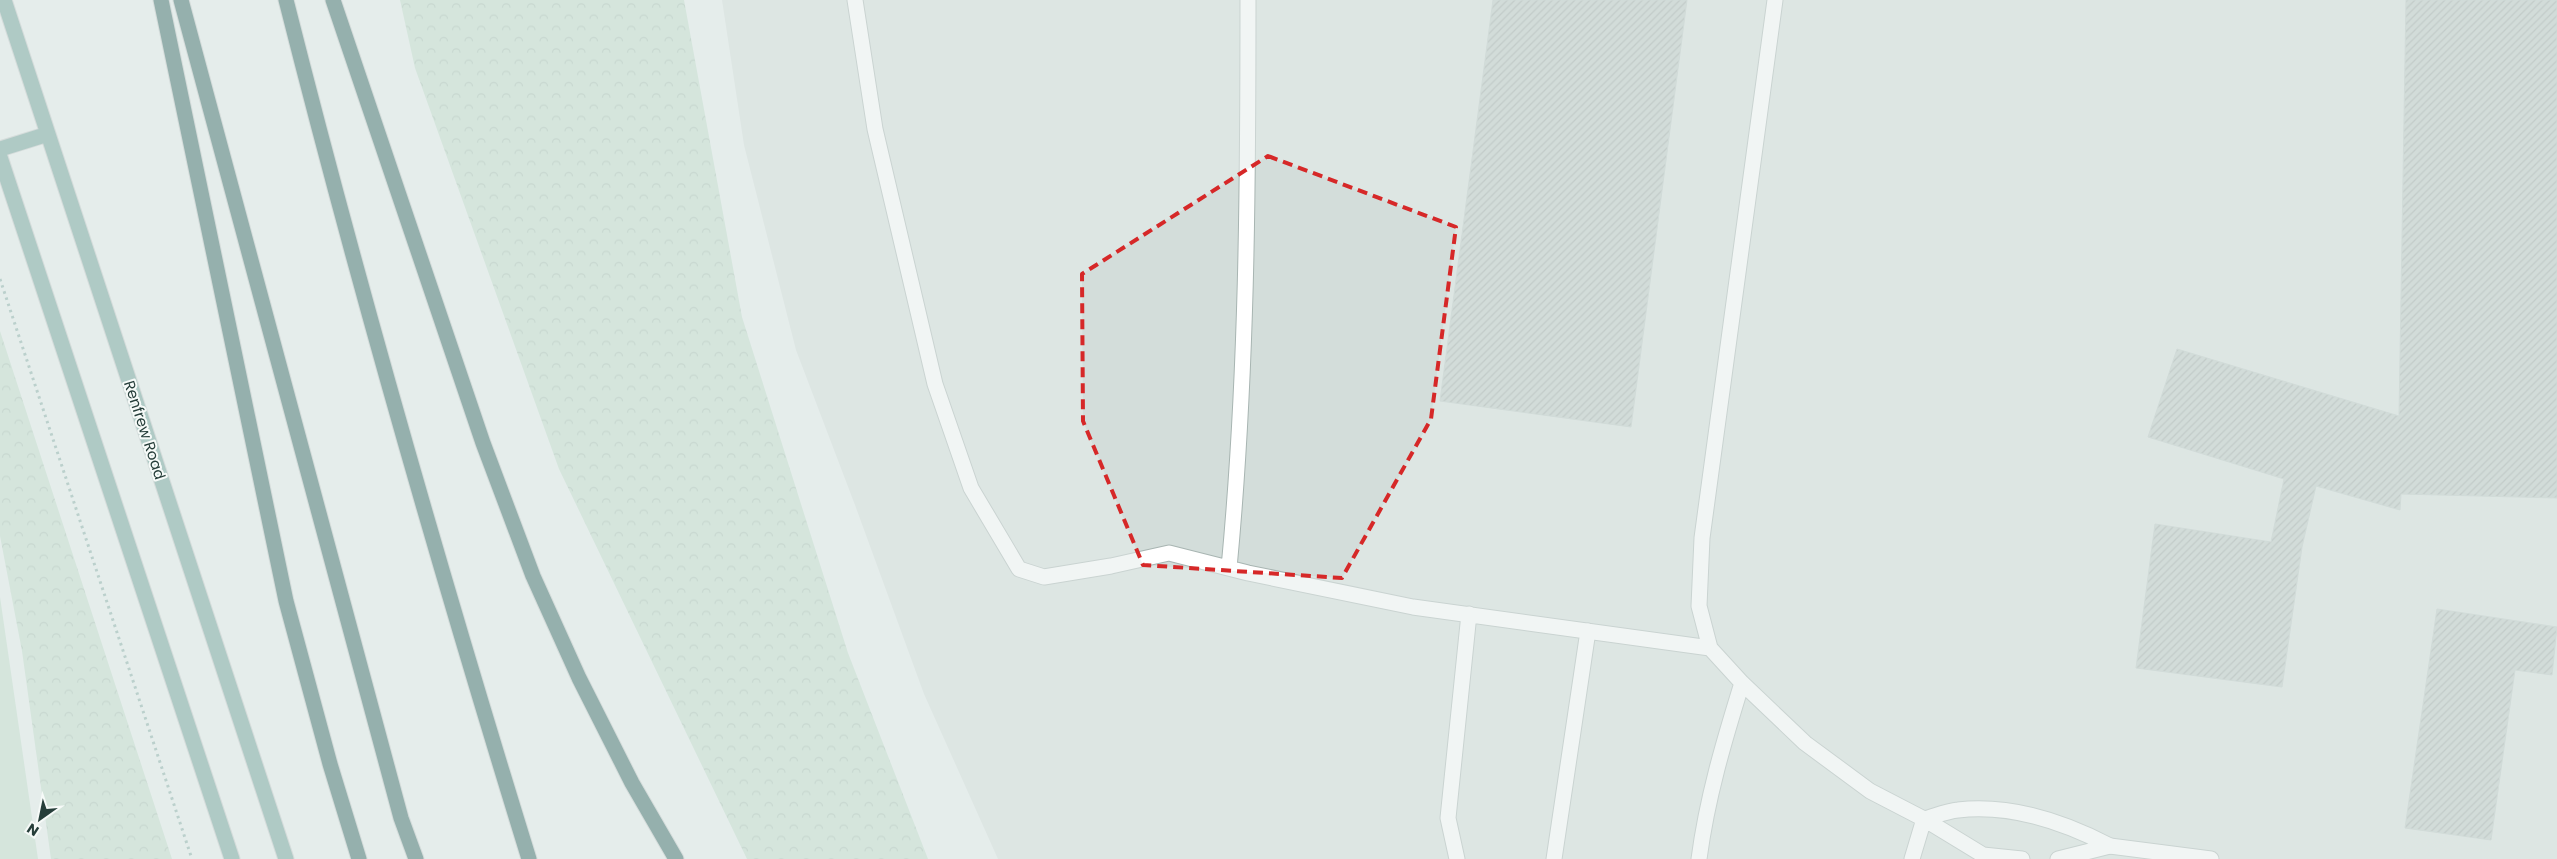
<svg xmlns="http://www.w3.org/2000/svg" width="2557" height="859" font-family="Poppins,sans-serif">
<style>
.built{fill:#d3ddda}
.forest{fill:url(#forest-crowns)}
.garden{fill:#c0dccb}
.building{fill:url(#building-hatch);stroke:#b8c6c2}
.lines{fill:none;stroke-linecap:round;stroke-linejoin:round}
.lane-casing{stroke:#a8b5b2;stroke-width:17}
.street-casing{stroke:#a8b5b2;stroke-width:17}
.primary-casing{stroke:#c2c9c8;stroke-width:17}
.highway-casing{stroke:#c2c9c8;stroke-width:17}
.path{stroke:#88aea7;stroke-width:3;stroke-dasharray:2.5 4;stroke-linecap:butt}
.lane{stroke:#fff;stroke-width:15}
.street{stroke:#fff;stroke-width:15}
.primary{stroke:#6e9f98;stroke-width:15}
.highway{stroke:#346763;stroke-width:15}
.marked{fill:none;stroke:#d62828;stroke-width:4;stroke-dasharray:10 6;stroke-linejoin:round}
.labels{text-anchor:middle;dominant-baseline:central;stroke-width:4;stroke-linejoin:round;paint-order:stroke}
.street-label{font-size:15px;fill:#263e3a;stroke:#f6faf8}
</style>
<defs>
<pattern id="forest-crowns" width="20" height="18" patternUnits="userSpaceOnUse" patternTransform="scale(1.25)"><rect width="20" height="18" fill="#c0dccb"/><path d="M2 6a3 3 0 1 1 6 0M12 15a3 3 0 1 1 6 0" fill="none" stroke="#a5beaf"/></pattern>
<pattern id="building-hatch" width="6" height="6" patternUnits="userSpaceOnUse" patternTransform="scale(1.25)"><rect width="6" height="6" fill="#bbc8c4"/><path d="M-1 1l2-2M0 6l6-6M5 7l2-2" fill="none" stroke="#98a4a0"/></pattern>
</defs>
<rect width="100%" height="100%" fill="#e5edeb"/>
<path class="built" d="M722 0H2557V859H998L924 694 855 505 796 350 744 145Z"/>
<path class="forest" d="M400 0H684L742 317 848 653 928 859H747L559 469 415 68Z
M0 331 172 859H51L22 651 0 536Z"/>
<path class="garden" d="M0 597 38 859H0Z"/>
<path class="building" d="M1493 0H1687L1631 427 1440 401Z
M2406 0H2557V498L2401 494 2400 510 2316 486 2302 547 2282 687 2136 668 2155 524 2271 542 2284 479 2148 437 2177 349 2399 416Z
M2437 609 2557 627 2552 675 2515 670 2491 840 2405 828Z"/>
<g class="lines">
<g class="lane-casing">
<path id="lane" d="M855 0 875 129 935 384 971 488 1019 569 1044 577 1111 566 1169 553 1248 573 1413 607 1710 648
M1775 0 1702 538 1699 606 1710 648 1742 683 1805 743 1870 791 1924 819 1983 855 2022 859
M1229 568C1247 379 1248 190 1248 0
M1924 819C1935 816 1947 811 1958 810 2010 804 2064 822 2110 846
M1457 859 1448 818 1469 614
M1554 859 1588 631
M1699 859C1707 798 1724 741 1742 683
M1912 859 1924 819
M2058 859 2110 846"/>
</g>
<g class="street-casing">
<path id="street" d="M2110 846 2211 859"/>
</g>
<g class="primary-casing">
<path id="primary" d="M4 0 286 859
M0 149 48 134
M0 157 232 859"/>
</g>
<g class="highway-casing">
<path id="highway" d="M161 0 286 601 330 764 359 859
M181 0 401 818 416 859
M286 0C359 289 441 574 529 859
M333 0 483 443 533 576 579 678 632 783 676 859"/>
</g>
<path class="path" d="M0 279 192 859"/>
<use href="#lane" class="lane"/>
<use href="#street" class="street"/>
<use href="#primary" class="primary"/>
<use href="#highway" class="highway"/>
</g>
<path d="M0 0H2557V859H0ZM1268 156 1456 227 1431 419 1342 578 1143 565 1083 421 1082 274Z" fill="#e5edeb" fill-opacity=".55" fill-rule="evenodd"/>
<path class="marked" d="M1268 156 1456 227 1431 419 1342 578 1143 565 1083 421 1082 274Z"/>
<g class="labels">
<g class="street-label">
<text transform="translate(145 430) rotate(72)">Renfrew Road</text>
</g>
</g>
<g transform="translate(40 819) rotate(213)" stroke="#f6faf8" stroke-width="4" paint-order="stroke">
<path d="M0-4L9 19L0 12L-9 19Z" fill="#263e3a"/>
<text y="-8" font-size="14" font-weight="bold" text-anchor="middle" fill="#263e3a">N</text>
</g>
</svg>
